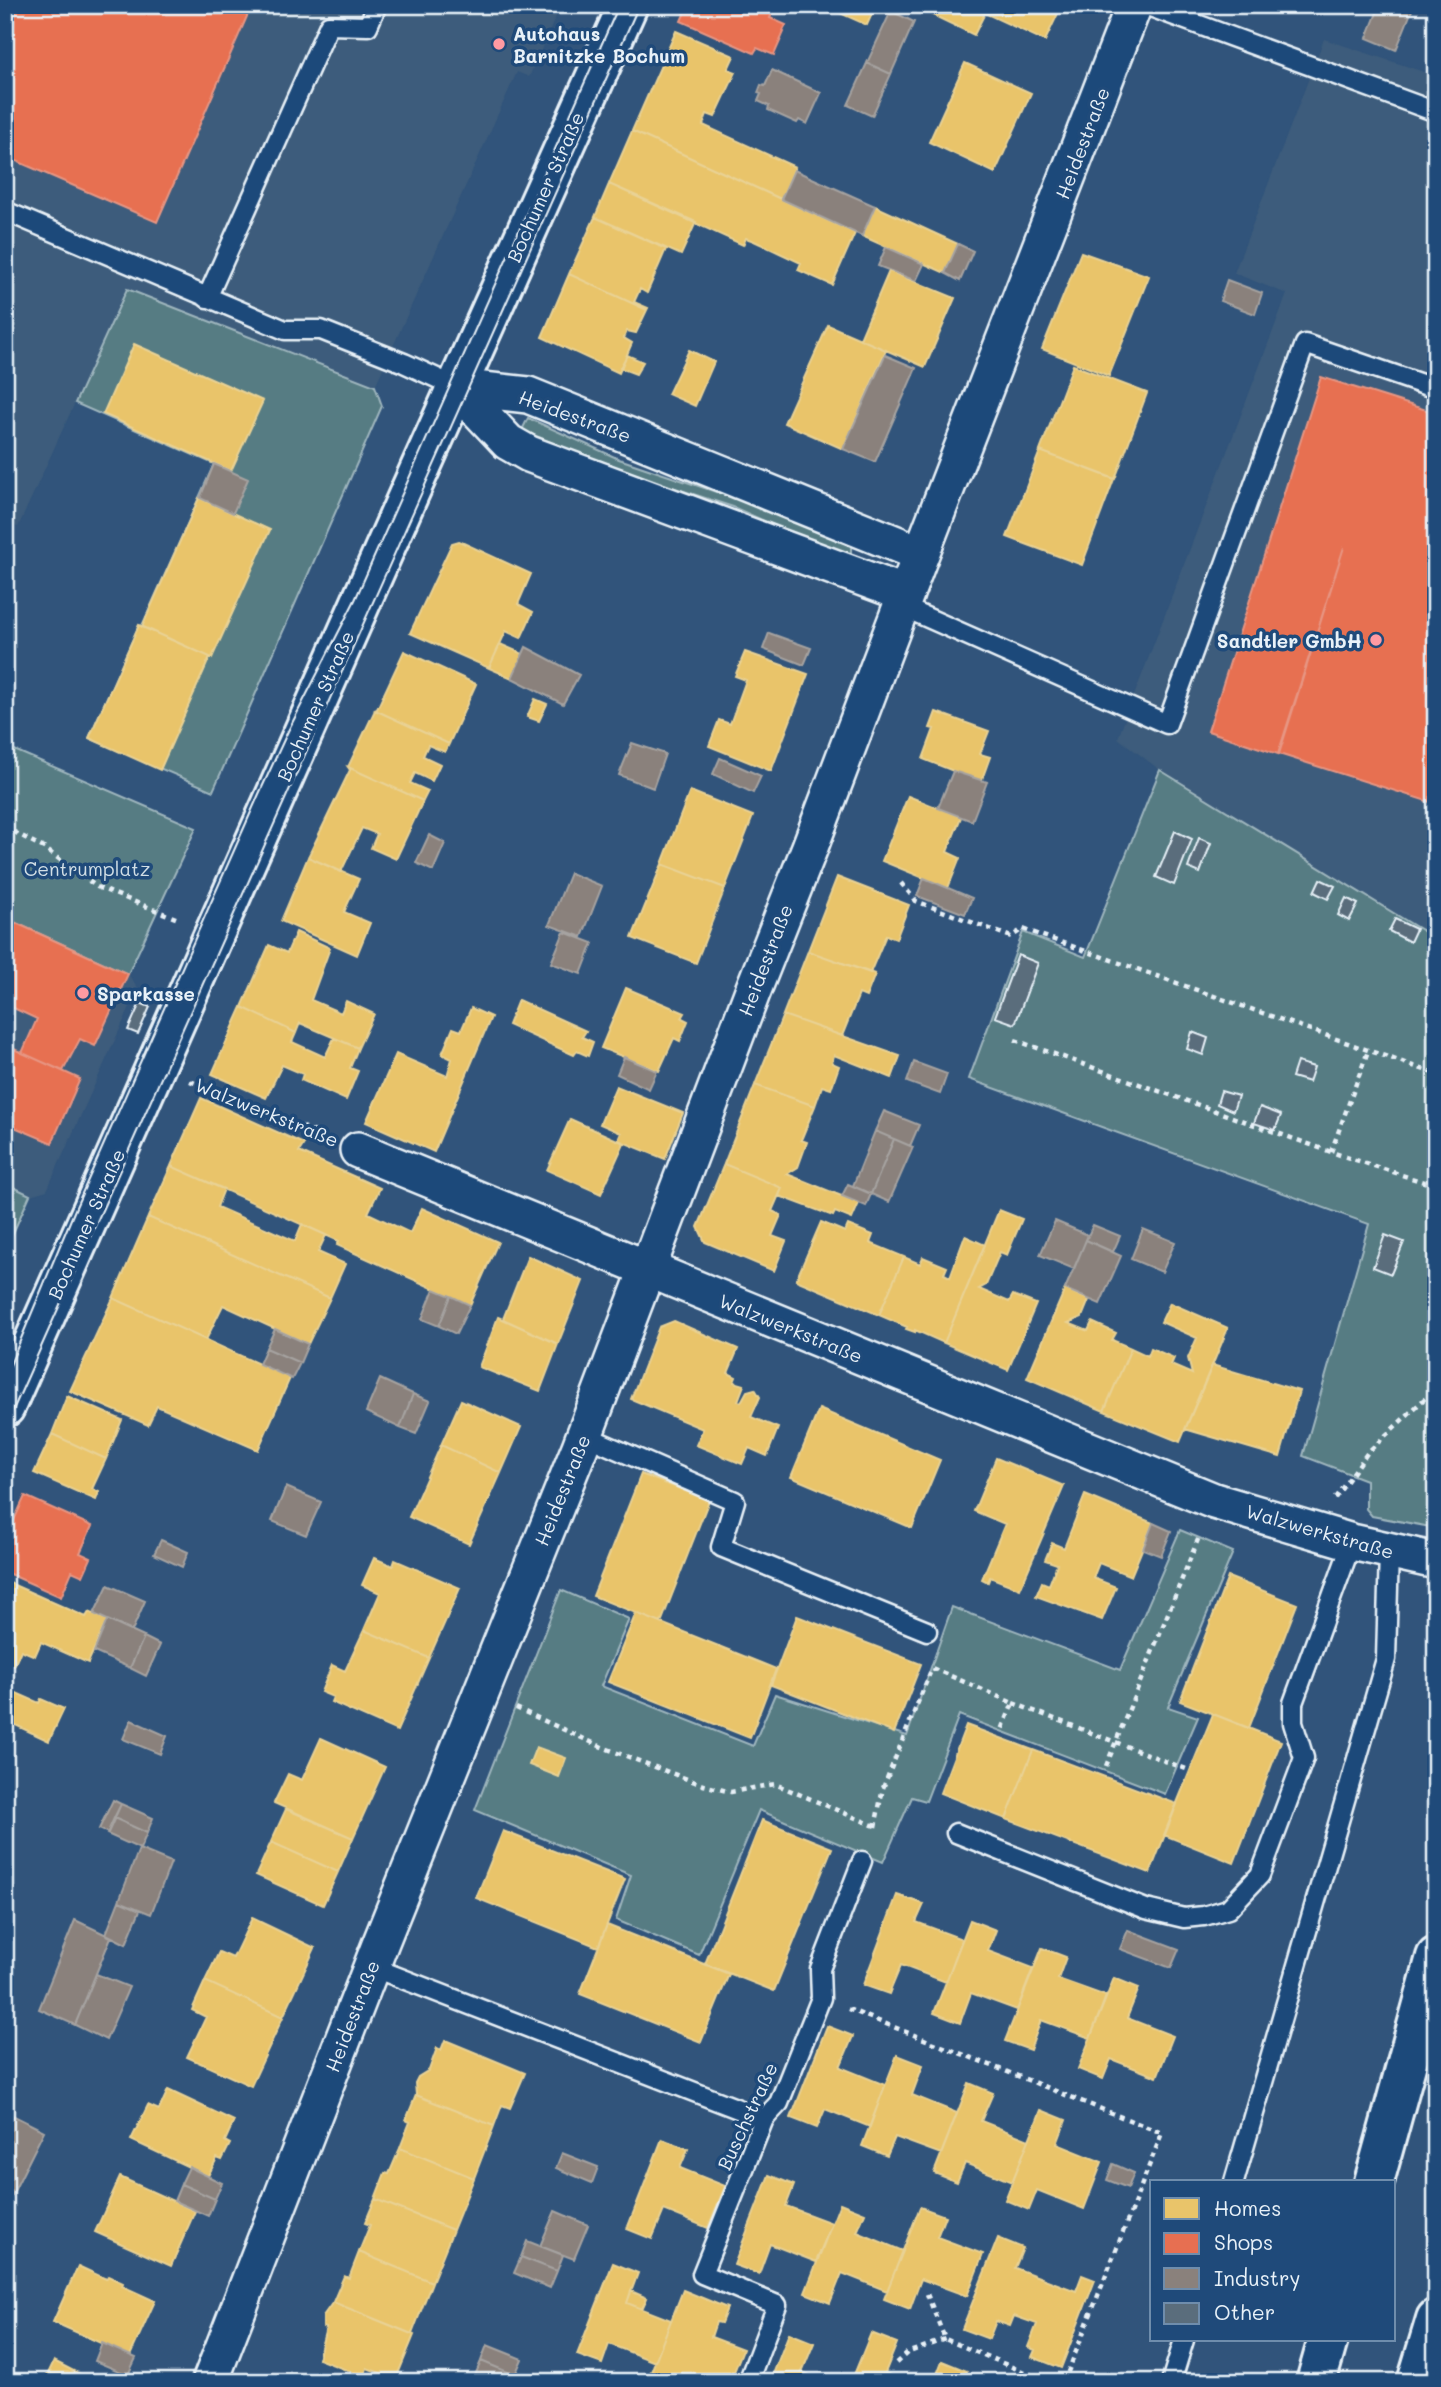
<svg xmlns="http://www.w3.org/2000/svg" width="1441" height="2387" font-family="Mali,sans-serif">
<style>
.built{fill:#3d5c7b}
.green{fill:#567c83;stroke:#9fb6be;stroke-width:2}
.homes{fill:#e9c46a;stroke:#e9d295;stroke-width:2}
.shops{fill:#e76f51;stroke:#e79683;stroke-width:2}
.industry{fill:#8a817c;stroke:#a6a3a1;stroke-width:2}
.building{fill:#5a6d7c;stroke:#e8f1f8;stroke-width:2}
.lines{fill:none;stroke-linecap:round;stroke-linejoin:round}
.service-casing{stroke:#e8f1f8;stroke-width:23}
.minor-casing{stroke:#e8f1f8;stroke-width:40}
.secondary-casing{stroke:#e8f1f8;stroke-width:44}
.motorway-casing{stroke:#e8f1f8;stroke-width:44}
.path{stroke:#e8f1f8;stroke-width:4.5;stroke-dasharray:5 5;stroke-linecap:butt}
.service{stroke:#1f4a7a;stroke-width:18}
.minor{stroke:#1f4a7a;stroke-width:35}
.secondary{stroke:#1f4a7a;stroke-width:38}
.motorway{stroke:#1f4a7a;stroke-width:38}
.tram{stroke:#e8f1f8;stroke-width:2}
.poi-dot{fill:#ff9aa2;stroke:#1f4a7a;stroke-width:2.5}
.labels{text-anchor:middle;dominant-baseline:central;stroke-width:7;stroke-linejoin:round;paint-order:stroke}
.poi-label{font-size:19px;font-weight:bold;fill:#e8f1f8;stroke:#1f4a7a;text-anchor:start}
.street-label{font-size:19px;fill:#e8f1f8;stroke:#1f4a7a}
.park-label{font-size:19px;fill:#d2dfe6;stroke:#1f4a7a}
</style>
<rect width="100%" height="100%" fill="#31547b"/>
<filter id="ink" filterUnits="userSpaceOnUse"><feTurbulence type="fractalNoise" baseFrequency=".0143" numOctaves="2"/><feDisplacementMap in="SourceGraphic" scale="14" xChannelSelector="R" yChannelSelector="G"/><feConvolveMatrix kernelMatrix="1 2 1 2 8 2 1 2 1" color-interpolation-filters="sRGB"/></filter>
<g filter="url(#ink)">
<path class="built" d="M5 5H561L529 77 517 72 375 386 127 289 18 527 5 523Z
M1324 39 1436 76V939L1160 770 1118 738 1287 294 1234 273Z
M5 918 128 974 138 989 47 1190 30 1195 5 1183Z"/>
<path class="green" d="M127 289 375 386 382 406 213 791 89 738 139 625 142 626 214 464 75 403Z
M528 418 619 459 793 518 851 545V552L846 557 733 507 607 466 522 430Z
M5 746 196 828 128 974 5 918Z
M1160 770 1436 939V1528L1372 1516 1366 1509V1480L1303 1456 1369 1224 969 1079 1023 932 1085 957Z
M5 1183 30 1195 5 1251Z
M1180 1530 1233 1552 1168 1707 1198 1717 1165 1794 959 1715 926 1801 912 1797 883 1862 759 1810 699 1955 616 1920 631 1875 475 1810 561 1590 629 1619 601 1686 753 1746 775 1694 907 1736 952 1607 1120 1670Z"/>
<path class="homes" d="M832 5H876L867 25 831 9Z
M912 5H1062L1045 41 985 13 974 35Z
M676 31 734 56 728 69 736 72 715 117 707 114 703 125 795 167 781 199 632 131Z
M965 63 1031 93 995 173 929 142Z
M632 131 855 233 832 285 798 270 801 263 754 241 746 238 743 245 609 184Z
M609 184 696 222 681 255 595 217Z
M875 206 958 244 945 273 862 236Z
M595 217 666 249 647 293 640 289 634 302 648 308 647 310 569 274Z
M1081 252 1149 276 1109 376 1042 349Z
M889 271 955 298 925 367 860 339Z
M569 274 647 310 636 333 627 331 624 338 632 343 619 373 542 337Z
M828 325 886 350 843 449 784 423Z
M134 344 263 401 231 471 103 414Z
M689 350 714 362 695 406 668 394Z
M627 355 643 362 636 374 620 368Z
M1073 365 1147 393 1115 479 1040 451Z
M1040 451 1114 479 1082 565 1007 537Z
M199 498 270 530 212 658 142 627Z
M459 541 531 574 518 604 533 612 521 638 506 631 489 668 410 633 452 543Z
M139 625 210 657 160 770 89 738Z
M500 644 523 654 512 678 489 668Z
M404 651 476 684 449 744 375 710 377 709Z
M745 652 808 674 771 771 709 746 719 720 730 724 746 680 735 676Z
M535 699 547 704 539 721 527 717Z
M375 710 449 744 445 752 428 745 423 756 440 764 432 781 415 773 410 783 428 791 423 801 348 767Z
M936 712 989 731 980 754 990 757 981 782 923 759 934 729 930 728Z
M348 767 423 801 396 859 371 848 377 834 362 828 341 872 308 857 350 770Z
M690 791 753 816 725 888 662 864Z
M908 796 961 817 947 852 960 858 948 888 882 861Z
M308 857 359 879 344 912 370 923 357 955 281 921Z
M662 864 725 888 696 963 632 938Z
M837 877 909 905 896 939 886 935 870 973 808 951Z
M296 932 330 948 311 1000 341 1013 346 1001 374 1014 358 1048 300 1023 296 1033 242 1007 269 945 287 953Z
M808 951 875 974 866 997 859 994 842 1036 783 1015Z
M626 988 685 1013 682 1018 688 1021 680 1041 674 1038 659 1071 601 1048Z
M518 1000 586 1031 582 1037 593 1042 588 1056 577 1051 574 1055 508 1025Z
M242 1007 296 1033 292 1042 325 1057 334 1038 358 1048 350 1068 358 1071 346 1100 301 1080 303 1074 282 1065 266 1098 212 1074Z
M471 1008 491 1017 434 1152 366 1122 396 1054 447 1076 452 1059 442 1054 453 1028 461 1031Z
M783 1015 900 1056 892 1078 834 1055 832 1063 839 1066 831 1089 822 1086 815 1106 755 1085Z
M755 1085 815 1106 801 1140 807 1142 798 1167 787 1174 859 1203 852 1219 835 1212 833 1216 779 1196 782 1188 724 1164Z
M616 1086 683 1113 665 1159 618 1140 621 1133 600 1124Z
M201 1098 304 1144 299 1152 380 1188 368 1213 410 1233 422 1208 498 1242 470 1305 337 1245 339 1241 171 1166Z
M570 1119 624 1143 601 1194 547 1170Z
M724 1164 782 1188 772 1211 781 1215 772 1236 786 1241 774 1271 705 1242 698 1227Z
M171 1166 224 1189 217 1207 295 1241 302 1224 326 1235 318 1252 345 1264 330 1298 148 1217Z
M999 1210 1022 1219 1007 1255 1000 1252 986 1285 979 1289 1009 1302 1013 1295 1036 1304 1008 1370 944 1343Z
M148 1217 330 1298 308 1344 223 1305 206 1340 113 1298Z
M821 1222 845 1232 848 1225 873 1235 870 1243 904 1257 879 1315 796 1280Z
M965 1236 985 1245 944 1343 915 1330V1332L906 1329 907 1327 879 1315 904 1257 920 1264 923 1257 947 1267 944 1274 950 1277Z
M528 1256 583 1281 558 1344 503 1319Z
M1065 1289 1089 1300 1082 1317 1068 1323 1088 1331 1092 1322 1116 1333 1112 1340 1131 1348 1104 1411 1027 1378Z
M113 1298 290 1378 258 1450 157 1406 148 1425 70 1391Z
M1170 1303 1228 1328 1180 1442 1104 1411 1131 1348 1148 1356 1151 1348 1174 1358 1171 1365 1192 1374 1188 1358 1197 1338 1161 1322Z
M498 1317 558 1344 540 1391 479 1367Z
M674 1321 738 1349 728 1373 736 1377 734 1382 744 1385 738 1401 741 1402 747 1391 755 1389 760 1397 751 1417 778 1428 767 1456 749 1448 742 1464 696 1445 703 1429 631 1399 659 1327Z
M1212 1365 1299 1391 1280 1457 1185 1429Z
M67 1396 122 1420 106 1459 52 1434Z
M461 1400 521 1427 501 1473 441 1445Z
M819 1409 940 1460 912 1528 791 1477Z
M52 1434 106 1459 92 1489 99 1492 96 1500 34 1473Z
M441 1445 501 1473 469 1544 409 1517Z
M996 1458 1064 1486 1020 1589 990 1577 988 1582 982 1579 1005 1524 974 1511Z
M641 1474 709 1500 661 1623 593 1596Z
M1085 1495 1153 1523 1131 1576 1099 1563 1093 1578 1116 1587 1102 1620 1036 1596 1042 1582 1049 1585 1057 1564 1045 1560 1052 1543 1064 1548Z
M374 1558 393 1566 395 1560 460 1588 429 1658 364 1630 380 1593 362 1585Z
M1228 1577 1297 1604 1249 1728 1180 1701Z
M5 1581 86 1617 89 1612 107 1620 88 1663 41 1642 35 1656 21 1650 14 1666 5 1662Z
M636 1613 776 1669 750 1738 608 1682Z
M797 1616 921 1664 894 1733 771 1685Z
M364 1630 429 1658 397 1731 331 1702 333 1697 321 1692 332 1665 345 1671Z
M5 1688 39 1703 41 1699 64 1709 49 1741 5 1720Z
M1213 1714 1281 1741 1234 1863 1164 1835Z
M966 1725 1033 1750 1006 1819 940 1793Z
M321 1738 385 1767 353 1838 274 1803 288 1774 302 1780Z
M536 1747 566 1758 559 1777 529 1765Z
M1033 1750 1177 1804 1150 1873 1006 1819Z
M286 1809 353 1838 338 1872 271 1842Z
M762 1820 832 1848 774 1991 705 1964Z
M503 1831 625 1879 598 1947 476 1898Z
M271 1842 338 1872 323 1905 256 1875Z
M897 1895 924 1904 916 1922 962 1939 946 1982 901 1965 889 1994 863 1985Z
M252 1918 315 1948 283 2017 205 1981 219 1952 233 1958Z
M970 1920 996 1930 988 1951 1033 1968 1017 2010 971 1993 960 2023 934 2013Z
M607 1925 729 1974 701 2042 580 1994Z
M1042 1948 1066 1957 1058 1979 1106 1996 1090 2038 1041 2020 1030 2050 1005 2041Z
M1114 1978 1139 1988 1127 2018 1173 2036 1157 2077 1111 2059 1103 2079 1078 2069Z
M205 1981 283 2017 251 2086 187 2057 206 2017 192 2010Z
M827 2026 853 2036 840 2067 885 2085 870 2127 825 2109 817 2128 791 2118Z
M445 2040 525 2073 510 2108 502 2105 494 2126 416 2095 415 2083 418 2077 429 2070 437 2048 441 2050Z
M897 2055 923 2065 912 2095 957 2113 941 2154 895 2137 887 2156 862 2146Z
M969 2083 993 2093 981 2121 1029 2140 1012 2182 965 2163 957 2182 934 2173Z
M168 2090 234 2121 225 2141 230 2144 222 2160 217 2158 208 2176 131 2140 148 2105 159 2110Z
M416 2095 494 2126 474 2178 400 2148 410 2122 406 2120Z
M1041 2110 1066 2120 1057 2144 1102 2162 1084 2209 1037 2190 1029 2210 1005 2200Z
M662 2139 688 2149 680 2168 725 2186 708 2228 664 2210 652 2239 627 2229Z
M400 2148 474 2178 453 2230 375 2199 385 2173 389 2174Z
M769 2175 794 2185 786 2206 832 2223 816 2262 770 2244 759 2274 734 2265Z
M120 2177 195 2211 171 2266 95 2232Z
M375 2199 453 2230 432 2282 359 2252 370 2225 365 2223Z
M840 2203 865 2213 857 2232 903 2251 887 2291 842 2273 830 2303 805 2293Z
M920 2207 945 2216 937 2237 983 2254 967 2296 921 2279 910 2309 884 2299Z
M998 2238 1023 2248 1015 2268 1076 2291 1082 2275 1095 2280 1061 2368 1032 2357 1035 2350 1028 2347 1037 2324 1014 2316 1010 2326 996 2321 989 2339 962 2329Z
M359 2252 432 2282 412 2334 333 2302 344 2276 349 2278Z
M613 2263 638 2273 627 2303 671 2320 655 2362 609 2344 602 2364 577 2355Z
M78 2266 106 2279 108 2276 123 2283 122 2286 155 2301 130 2356 53 2322Z
M683 2290 727 2308 721 2323 716 2322 711 2337 743 2349 730 2382H704L681 2373 678 2382H647Z
M631 2291 647 2298 642 2309 627 2303Z
M333 2302 414 2335 396 2379 367 2368 364 2377 318 2359 326 2328 323 2327V2316Z
M789 2333 814 2343 802 2372 827 2382H770Z
M871 2333 897 2343 885 2373 908 2382H851Z
M54 2361 95 2382H44Z
M942 2361 967 2371 963 2382H934Z"/>
<path class="shops" d="M5 5H252L157 222 5 156Z
M688 5H776L770 18 786 25 783 31 784 32 774 55 757 48 754 53 681 21Z
M1321 377 1436 413V804L1279 754 1344 547 1278 754 1208 731Z
M5 918 128 974 95 1046 80 1039 63 1071 22 1053 37 1019 5 1004Z
M5 1045 80 1079 52 1143 5 1123Z
M25 1496 92 1526 80 1553 91 1558 83 1576 72 1571 61 1597 5 1572V1540Z"/>
<path class="industry" d="M1380 5H1414L1396 50 1367 38Z
M891 11 914 22 891 74 867 63Z
M867 63 891 74 872 116 848 105Z
M772 70 821 93 807 124 799 120 797 123 768 110 769 106 758 101 761 94 758 93 761 85 765 86Z
M794 170 875 206 862 236 781 199Z
M958 244 973 251 960 281 945 273Z
M886 247 924 264 916 281 878 266Z
M1227 280 1262 293 1255 314 1220 301Z
M885 355 916 368 875 462 843 449Z
M214 464 248 479 233 513 200 498Z
M769 633 811 648 804 665 763 649Z
M526 647 579 675 563 704 512 678Z
M632 743 665 754 653 788 619 775Z
M720 758 761 776 753 793 713 774Z
M953 771 987 782 972 821 938 808Z
M429 835 445 843 433 871 416 863Z
M570 873 602 886 582 937 549 925Z
M924 878 972 898 965 914 917 896Z
M564 932 593 943 581 974 551 963Z
M624 1057 657 1071 649 1089 617 1074Z
M914 1062 947 1074 940 1094 907 1082Z
M884 1111 919 1125 910 1146 875 1131Z
M875 1131 894 1139 871 1194 853 1186Z
M894 1139 913 1147 889 1202 871 1194Z
M848 1184 871 1194 866 1206 842 1196Z
M1055 1221 1088 1235 1074 1269 1040 1255Z
M1093 1225 1120 1236 1113 1252 1086 1240Z
M1143 1229 1175 1242 1162 1272 1131 1259Z
M1086 1240 1121 1256 1100 1304 1065 1289Z
M434 1289 451 1296 439 1326 422 1319Z
M451 1296 470 1305 456 1334 439 1326Z
M275 1329 308 1344 300 1363 266 1348Z
M266 1348 300 1363 292 1379 259 1364Z
M380 1379 413 1394 400 1428 366 1412Z
M413 1394 430 1401 416 1434 400 1428Z
M286 1487 321 1502 306 1535 272 1521Z
M1153 1523 1171 1531 1161 1556 1143 1549Z
M161 1540 188 1552 182 1567 154 1554Z
M108 1585 145 1601 132 1631 94 1614Z
M107 1620 144 1637 130 1668 94 1652Z
M144 1637 160 1645 146 1676 130 1668Z
M131 1720 167 1736 160 1754 123 1739Z
M113 1800 121 1804 108 1833 99 1829Z
M121 1804 153 1818 147 1833 114 1818Z
M114 1818 147 1833 140 1849 107 1834Z
M139 1849 171 1862 151 1914 119 1901Z
M119 1901 140 1910 126 1944 106 1934Z
M75 1920 111 1937 75 2025 39 2009Z
M1128 1930 1179 1949 1171 1968 1120 1949Z
M96 1974 129 1987 106 2040 75 2025Z
M12 2115 44 2131 5 2209V2130Z
M562 2153 598 2167 592 2183 556 2168Z
M1113 2164 1134 2173 1128 2188 1107 2180Z
M189 2167 222 2183 215 2199 181 2184Z
M181 2184 215 2199 208 2216 174 2201Z
M555 2211 588 2225 574 2259 540 2246Z
M527 2241 563 2255 557 2271 521 2257Z
M521 2257 557 2271 550 2288 514 2273Z
M102 2343 136 2358 128 2375 95 2361Z
M487 2345 522 2359 515 2375 481 2361Z
M481 2361 515 2375 513 2382H485L474 2378Z
M358 2375 364 2377 375 2382H356Z"/>
<path class="building" d="M1175 831 1192 839 1174 885 1156 877Z
M1199 838 1211 843 1200 873 1188 868Z
M1320 879 1335 886 1328 899 1314 892Z
M1346 898 1358 904 1349 921 1338 915Z
M1395 919 1416 929 1410 942 1389 931Z
M1018 955 1038 963 1015 1024 995 1017Z
M140 1003 150 1007 138 1034 128 1030Z
M1192 1032 1208 1038 1203 1055 1187 1049Z
M1297 1062 1314 1067 1309 1082 1292 1077Z
M1221 1091 1238 1096 1233 1111 1217 1104Z
M1260 1107 1281 1115 1275 1130 1254 1123Z
M1385 1235 1404 1242 1391 1274 1373 1267Z"/>
<g class="lines">
<g class="service-casing">
<path id="service" d="M1145 5 1436 112
M5 211 285 330H321L404 363 456 387
M207 298 329 25 368 26 377 5
M901 606 1167 724 1305 344 1436 389
M584 1435 735 1501 721 1547 927 1631
M956 1833 1146 1909 1184 1918 1204 1916 1228 1909 1260 1875 1304 1758 1293 1723V1703L1352 1542
M372 1967 764 2119
M1234 2182 1386 1659 1389 1551
M748 2382 777 2305 702 2274 764 2119 779 2103 821 1998 820 1969 862 1861
M1171 2382 1184 2340"/>
</g>
<g class="minor-casing">
<path id="minor" d="M456 387 508 442 529 454 906 594
M456 387 528 395 921 554
M358 1150 1214 1501 1352 1542 1436 1561
M210 2382 381 1942 580 1447 752 993 810 847 921 554 1134 5"/>
</g>
<g class="secondary-casing">
<path id="secondary" d="M5 1407 411 489 628 5"/>
</g>
<g class="motorway-casing">
<path id="motorway" d="M1374 2182 1436 1957
M1316 2382 1328 2340
M1417 2382 1436 2319"/>
</g>
<path class="path" d="M5 827 44 848 97 887 178 919
M901 883 916 901 1011 937 1023 929 1436 1074
M1015 1040 1331 1152 1436 1186
M190 1081 325 1136
M1331 1152 1368 1051
M1335 1498 1368 1452 1436 1388
M1013 1703 1186 1769
M516 1708 602 1747 703 1785 731 1792 775 1784 875 1826
M1106 1766 1199 1537
M875 1827 883 1788 932 1668 1013 1703 1002 1730
M848 2009 1162 2133 1064 2382
M927 2294 945 2339 1048 2382
M896 2363 907 2353 945 2339"/>
<use href="#service" class="service"/>
<use href="#minor" class="minor"/>
<use href="#secondary" class="secondary"/>
<use href="#motorway" class="motorway"/>
<path class="tram" d="M5 1377 76 1207 259 794 288 731 355 600 619 5
M5 1428 639 5"/>
</g>
</g>
<g class="poi-dot">
<circle cx="499" cy="44" r="7"/>
<circle cx="1376" cy="640" r="7"/>
<circle cx="83" cy="993" r="7"/>
</g>
<g class="labels">
<g class="poi-label">
<text x="513" y="33">Autohaus<tspan x="513" dy="22">Barnitzke Bochum</tspan></text>
<text x="1362" y="640" text-anchor="end">Sandtler GmbH</text>
<text x="97" y="993">Sparkasse</text>
</g>
<g class="street-label">
<text transform="translate(1082 143) rotate(-69)">Heidestraße</text>
<text transform="translate(545 187) rotate(-66)">Bochumer Straße</text>
<text transform="translate(575 416) rotate(20)">Heidestraße</text>
<text transform="translate(315 706) rotate(-66)">Bochumer Straße</text>
<text transform="translate(765 960) rotate(-69)">Heidestraße</text>
<text transform="translate(267 1112) rotate(22)">Walzwerkstraße</text>
<text transform="translate(86 1224) rotate(-66)">Bochumer Straße</text>
<text transform="translate(791 1328) rotate(22)">Walzwerkstraße</text>
<text transform="translate(562 1490) rotate(-68)">Heidestraße</text>
<text transform="translate(1320 1531) rotate(16)">Walzwerkstraße</text>
<text transform="translate(352 2016) rotate(-69)">Heidestraße</text>
<text transform="translate(747 2116) rotate(-65)">Buschstraße</text>
</g>
<g class="park-label">
<text x="87" y="868">Centrumplatz</text>
</g>
</g>
<rect width="1441" height="2387" fill="none" stroke="#1f4a7a" stroke-width="28"/>
<rect x="14" y="14" width="1413" height="2359" fill="none" stroke="#e8f1f8" stroke-width="2.5" filter="url(#ink)"/>
<rect x="1150" y="2180" width="245" height="161" fill="#1f4a7a" stroke="#6f8dac" stroke-width="2"/>
<rect x="1164" y="2198" width="35" height="21" fill="#e9c46a" stroke="#6f8dac" stroke-width="2"/>
<text x="1214" y="2216" font-size="21" fill="#e8f1f8">Homes</text>
<rect x="1164" y="2233" width="35" height="21" fill="#e76f51" stroke="#6f8dac" stroke-width="2"/>
<text x="1214" y="2250" font-size="21" fill="#e8f1f8">Shops</text>
<rect x="1164" y="2268" width="35" height="21" fill="#8a817c" stroke="#6f8dac" stroke-width="2"/>
<text x="1214" y="2286" font-size="21" fill="#e8f1f8">Industry</text>
<rect x="1164" y="2303" width="35" height="21" fill="#5a6d7c" stroke="#6f8dac" stroke-width="2"/>
<text x="1214" y="2320" font-size="21" fill="#e8f1f8">Other</text>
</svg>
